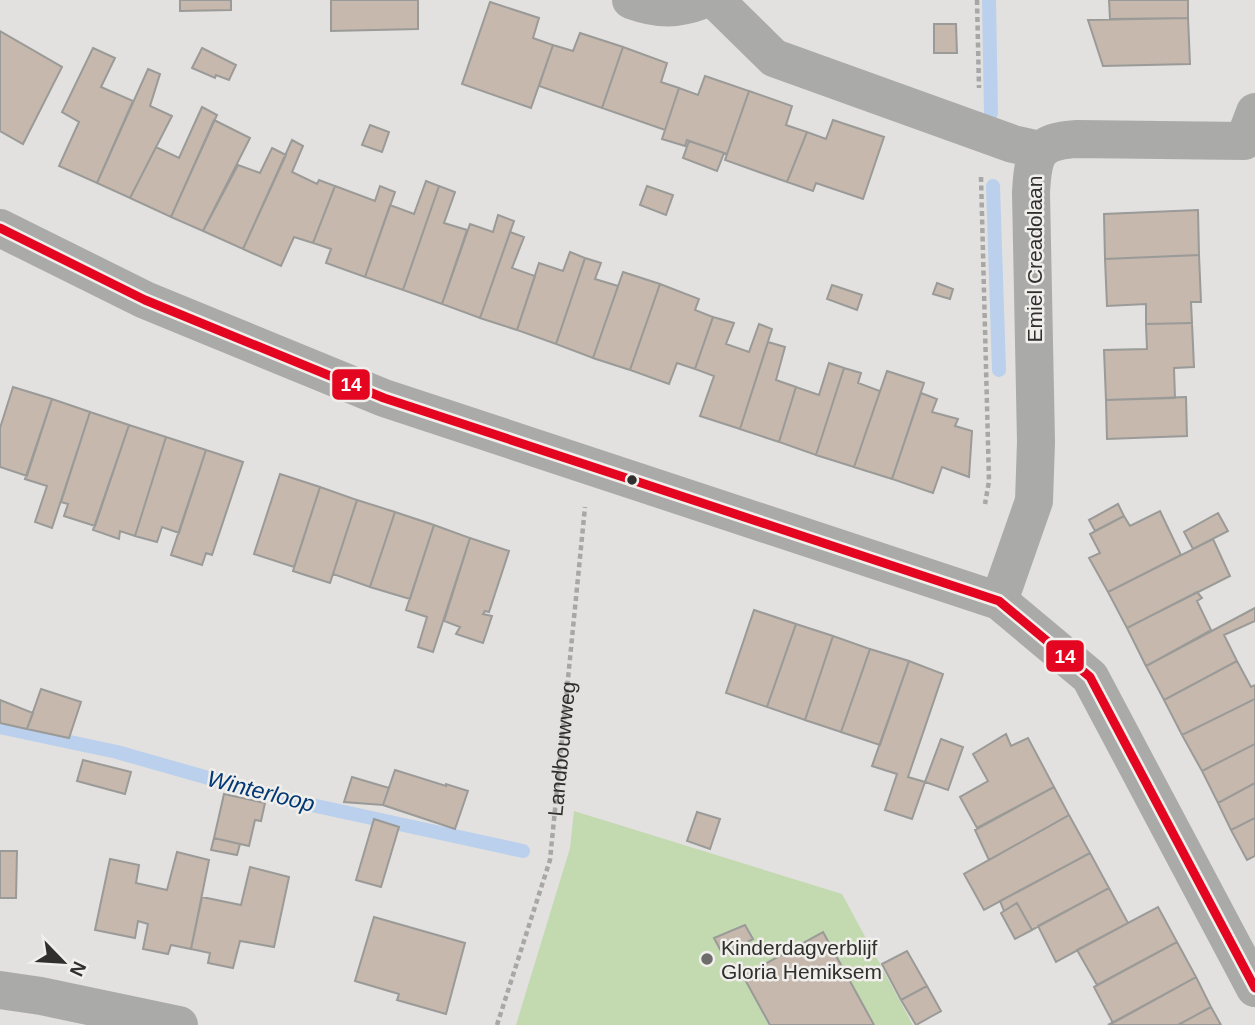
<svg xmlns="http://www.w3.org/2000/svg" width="1255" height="1025" font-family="Helvetica,sans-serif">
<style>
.green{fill:#c3d9b0}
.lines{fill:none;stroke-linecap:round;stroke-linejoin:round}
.stream{stroke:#bad0ec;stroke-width:14}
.building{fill:#c6b8ac;stroke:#9a9a98;stroke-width:2}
.path{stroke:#a7a7a6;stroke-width:4.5;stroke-dasharray:5 3.5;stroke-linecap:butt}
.street{stroke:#aaaaa9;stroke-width:38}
.bus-1-casing{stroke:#f0efeb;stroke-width:14}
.bus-1{stroke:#e40521;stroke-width:9}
.bus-dot{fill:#302f2e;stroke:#f0efeb;stroke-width:2.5}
.poi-dot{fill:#6e6d6c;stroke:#f0efeb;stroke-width:2.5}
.labels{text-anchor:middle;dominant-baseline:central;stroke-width:5;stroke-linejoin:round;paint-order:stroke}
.street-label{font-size:21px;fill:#302f2e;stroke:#f0efeb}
.poi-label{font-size:21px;fill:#302f2e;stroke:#f0efeb;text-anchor:start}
.water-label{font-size:23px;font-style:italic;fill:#023874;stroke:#f0efeb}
.line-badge{stroke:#f0efeb;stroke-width:2.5}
.badge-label{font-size:19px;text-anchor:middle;font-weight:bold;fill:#fff}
</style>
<rect width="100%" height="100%" fill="#e2e1df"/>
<path class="green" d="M574 811 842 894 913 1025H516L570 848Z"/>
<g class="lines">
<path class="stream" d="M989 0 991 113
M993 186 999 370
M0 727 117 752 275 797 523 851"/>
</g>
<path class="building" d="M180 0H231V10L180 11Z
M331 0H418V29L331 31Z
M1109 0H1188V18L1110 19Z
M490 2 539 18 533 38 553 45 531 108 462 84Z
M1188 18 1190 64 1103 66 1088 20Z
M934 24H956L957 53H934Z
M0 31 62 67 23 144 0 131Z
M580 33 623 47 602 108 539 86 553 45 573 51Z
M623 47 667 63 661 82 679 88 665 130 602 108Z
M93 48 115 58 101 87 133 101 97 183 59 166 79 122 62 112Z
M202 48 236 65 229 80 216 75 215 78 192 68Z
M148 69 160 74 150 106 172 116 130 198 97 183Z
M705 76 749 91 727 154 687 140 685 146 662 139 679 88 698 95Z
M749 91 792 106 786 125 807 132 787 182 725 160Z
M202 107 217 115 171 217 130 198 156 147 179 158Z
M214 120 250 138 203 231 171 217Z
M833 120 884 137 863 199 816 183 813 191 787 182 807 132 826 139Z
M370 125 389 132 382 152 362 145Z
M292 140 303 146 292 172 317 184 319 180 335 186 313 243 294 237 281 266 243 249Z
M689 141 724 153 717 171 683 158Z
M272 148 286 155 243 249 203 231 238 165 260 173Z
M426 181 439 186 403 290 365 277 390 205 414 214Z
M335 186 375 201 380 186 395 192 365 277 326 263 331 249 313 243Z
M439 186 455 192 444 223 467 230 442 304 403 290Z
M647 186 673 195 666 215 640 205Z
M1198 210 1199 255 1105 259 1104 214Z
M498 215 514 221 480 318 442 304 470 224 493 232Z
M510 232 524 237 512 268 535 276 517 330 480 318Z
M570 252 585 258 556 344 517 330 539 263 563 271Z
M1199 255 1201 302H1191L1192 323 1146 324V304L1107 306 1105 259Z
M585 258 601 263 595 279 618 286 593 358 556 344Z
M623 272 660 284 630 370 593 358Z
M937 283 953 289 950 299 933 294Z
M660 284 699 299 695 310 713 317 695 369 677 363 669 384 630 370Z
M832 285 862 295 857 310 827 299Z
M713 317 734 323 726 344 749 352 759 324 772 329 740 429 700 416 714 376 695 369Z
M1192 323 1194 367 1174 368 1175 398 1106 400 1104 350 1147 349 1146 324Z
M768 342 785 347 776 380 796 387 779 442 740 429Z
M829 363 844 368 816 455 779 442 796 387 819 395Z
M844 368 861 373 858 383 880 391 854 467 816 455Z
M887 371 924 383 892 479 854 467Z
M13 387 52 399 27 476 0 467V428Z
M921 393 937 399 932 412 958 419 955 426 972 431 969 477 942 467 933 493 892 479Z
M1186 397 1187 436 1107 439 1106 400Z
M52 399 90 412 52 528 35 522 47 486 25 479Z
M90 412 129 425 95 526 64 516 68 504 61 502Z
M129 425 166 437 135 536 120 531 119 539 93 530Z
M166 437 206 450 179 533 162 527 157 542 135 536Z
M206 450 243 462 212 555 206 553 202 565 171 555Z
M280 474 320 487 294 567 254 554Z
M320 487 357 500 330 583 293 571Z
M357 500 395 512 370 587 333 574Z
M1118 504 1124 516 1095 531 1089 520Z
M1160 511 1181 555 1108 592 1089 558 1100 553 1090 534 1124 516 1130 526Z
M395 512 434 525 410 599 370 587Z
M1218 513 1228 531 1193 549 1184 532Z
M434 525 470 538 433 652 418 647 427 617 406 610Z
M470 538 509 551 489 612 485 611 483 614 492 616 483 643 456 634 460 627 444 621Z
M1213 539 1230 576 1127 628 1108 592Z
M1197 592 1202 598 1197 601 1211 630 1146 666 1127 628Z
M1255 608V621L1224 635 1237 661 1164 700 1146 666Z
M754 610 796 624 767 707 726 693Z
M796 624 833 636 805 720 767 707Z
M833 636 870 649 841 732 805 720Z
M870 649 909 661 880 745 841 732Z
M909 661 943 674 908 777 925 782 912 819 885 810 897 774 872 766Z
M1237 661 1251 687 1255 685V699L1182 735 1164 700Z
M41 689 81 702 69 738 27 729Z
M1255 699V744L1202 771 1182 735Z
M0 700 33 713 27 729 0 723Z
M1006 734 1011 746 1028 738 1054 787 977 828 960 797 988 781 973 754Z
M941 739 963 747 948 790 925 782Z
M1255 744V783L1218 803 1202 771Z
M83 760 131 772 125 794 77 781Z
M395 770 446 786V784L468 791 455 829 383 805Z
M352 777 389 788 383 805 344 802Z
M1255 783V818L1231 830 1218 803Z
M1054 787 1069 815 989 860 975 830Z
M224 794 265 803 261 821 255 820 249 846 214 838Z
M697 812 720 819 710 849 687 841Z
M1069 815 1090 853 984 910 964 874Z
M1255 818V856L1247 860 1231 830Z
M374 819 399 827 381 887 356 880Z
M214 838 240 844 237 855 211 850Z
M0 851H17L16 898H0Z
M177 852 209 860 191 949 171 945 168 954 143 949 148 924 138 921 135 938 95 930 110 859 139 865 136 883 167 890Z
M1090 853 1109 888 1032 930 1017 903 1004 911 1000 901Z
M250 867 289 877 274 947 240 941 233 968 208 963 210 953 191 949 202 897 241 905Z
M1109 888 1128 923 1056 962 1038 926Z
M1017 903 1032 930 1015 939 1001 913Z
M1158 907 1177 942 1097 985 1077 950Z
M374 917 465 943 446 1014 397 1000 399 994 355 981Z
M745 925 753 939 723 955 714 938Z
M823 932 874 1025H770L743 976Z
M1177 942 1196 977 1113 1023 1094 987Z
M907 951 927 986 901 1000 882 964Z
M1196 977 1211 1007 1178 1025H1108Z
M927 986 941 1011 916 1025 901 1000Z
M1211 1007 1221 1025H1178Z"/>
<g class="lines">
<g class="path">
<path d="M977 0 979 88"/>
<path d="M981 177 989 481 985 504"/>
<path id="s1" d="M497 1025 550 860 585 507"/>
</g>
<path class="street" d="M631 0C659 10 676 10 703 0
M715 0 774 58 1013 144 1040 150
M0 228 145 300 384 398 999 601 1090 677 1255 988
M999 601 1034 501 1036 442 1031 193C1033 155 1036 141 1077 139L1244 141 1255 112
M0 990 41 996 179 1025"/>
<g class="bus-1-casing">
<path id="bus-1" d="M0 228 145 300 384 398 999 601 1090 677 1255 988"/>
</g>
<use href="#bus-1" class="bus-1"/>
</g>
<circle class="bus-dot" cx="632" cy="480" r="6"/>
<circle class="poi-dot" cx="707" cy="959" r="7"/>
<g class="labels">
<g class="street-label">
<text transform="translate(1034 259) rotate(-90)">Emiel Creadolaan</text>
<text stroke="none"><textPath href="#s1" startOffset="285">Landbouwweg</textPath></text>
</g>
<g class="poi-label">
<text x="721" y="947">Kinderdagverblijf<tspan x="721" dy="24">Gloria Hemiksem</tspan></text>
</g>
<g class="water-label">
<text transform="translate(261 791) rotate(14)">Winterloop</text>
</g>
</g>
<g class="line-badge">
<rect x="331" y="368" width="40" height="33" rx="7" fill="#e40521"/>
<rect x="1045" y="639" width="40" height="34" rx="7" fill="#e40521"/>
</g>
<g class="badge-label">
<text x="351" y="391">14</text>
<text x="1065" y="663">14</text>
</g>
<g transform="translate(63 962) rotate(115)" stroke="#f0efeb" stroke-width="5" paint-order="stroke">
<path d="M0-5L12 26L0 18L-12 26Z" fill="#302f2e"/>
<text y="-10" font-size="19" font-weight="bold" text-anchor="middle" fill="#302f2e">N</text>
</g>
</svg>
